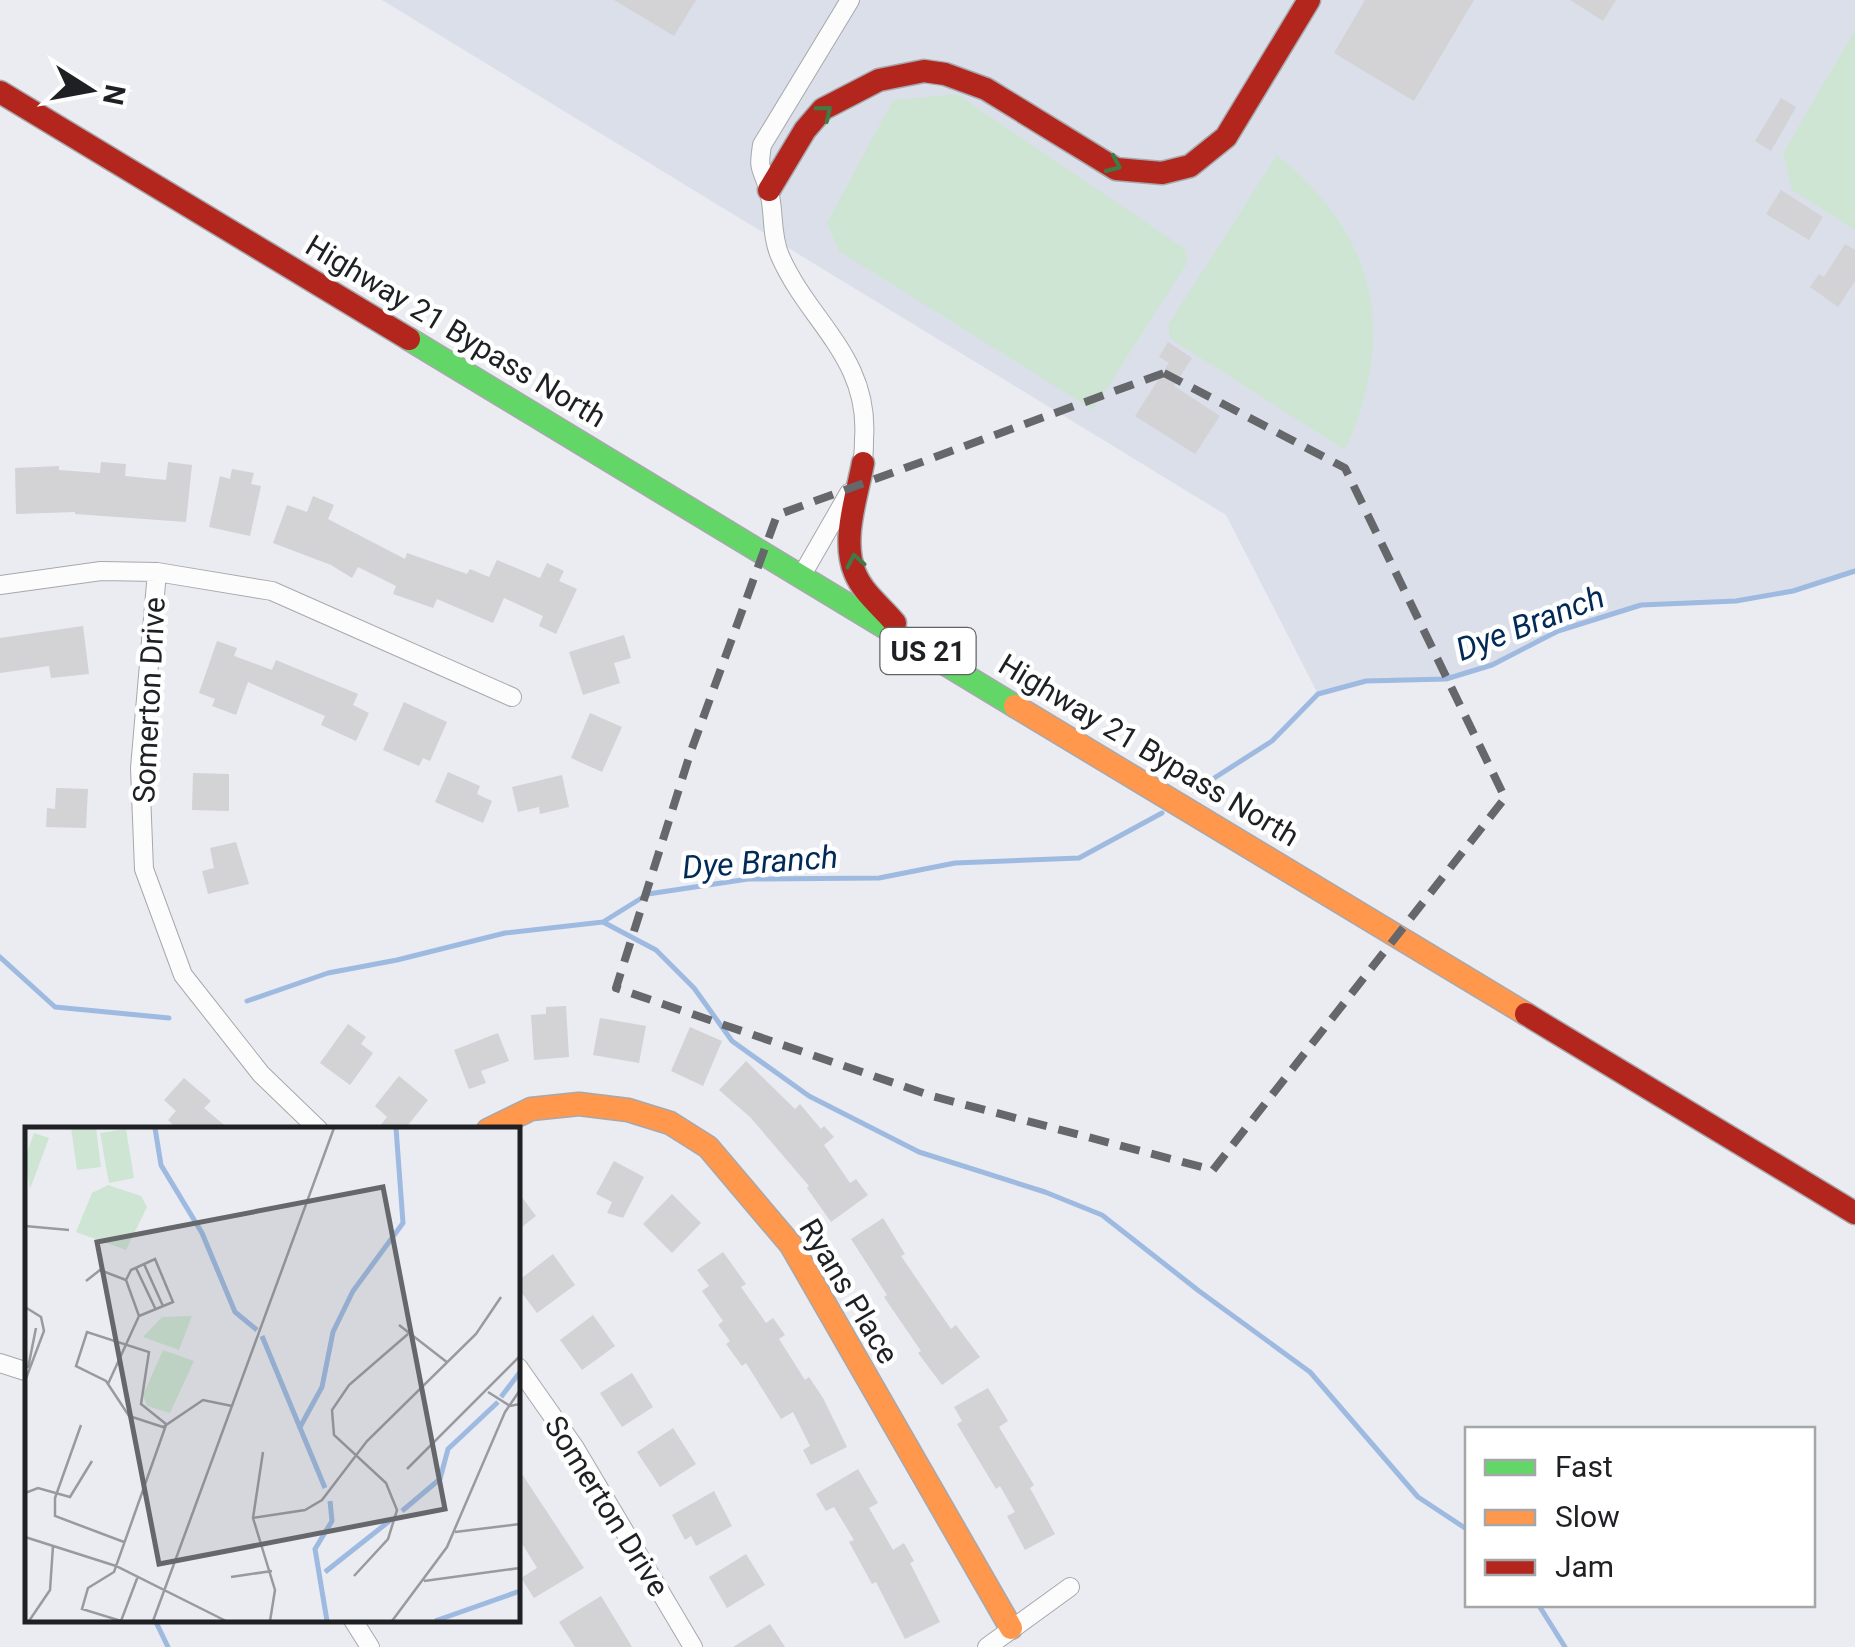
<svg xmlns="http://www.w3.org/2000/svg" width="1855" height="1647" font-family="Roboto,sans-serif">
<style>
.built{fill:#dadfea}
.green{fill:#cee5d3}
.lines{fill:none;stroke-linecap:round;stroke-linejoin:round}
.stream{stroke:#9ebae0;stroke-width:5}
.building{fill:#d3d2d5}
.street-casing{stroke:#a7a8ac;stroke-width:20}
.fast-casing{stroke:#a7a8ac;stroke-width:25}
.slow-casing{stroke:#a7a8ac;stroke-width:25}
.jam-casing{stroke:#a7a8ac;stroke-width:25}
.street{stroke:#fcfcfd;stroke-width:18}
.fast{stroke:#63d668;stroke-width:22}
.slow{stroke:#ff974d;stroke-width:22}
.jam{stroke:#b3261e;stroke-width:22}
.oneway{stroke:#407b46}
.marked{fill:none;stroke:#65676b;stroke-width:8;stroke-dasharray:20 12;stroke-linejoin:round}
.labels{text-anchor:middle;dominant-baseline:central;stroke-width:9;stroke-linejoin:round;paint-order:stroke}
.shield{fill:#fff;stroke:#626365;stroke-width:2.5}
.shield-label{font-size:28px;font-weight:bold;fill:#1e2023}
.street-label{font-size:30px;fill:#1e2023;stroke:#fff}
.water-label{font-size:32px;font-style:italic;fill:#012a57;stroke:#fff}
.inset-river{fill:none;stroke:#9ebae0;stroke-width:5}
.inset-road{fill:none;stroke:#989a9f;stroke-width:2.5}
.view{fill:#65676b;fill-opacity:0.15;stroke:#65676b;stroke-width:5}
.inset-edge{fill:none;stroke:#1e2023;stroke-width:5}
</style>
<rect width="100%" height="100%" fill="#eaecf1"/>
<path class="built" d="M382 0H1855V571L1793 591 1736 601 1641 605 1558 631 1492 665 1446 679 1366 681 1318 694 1226 515Z"/>
<path class="green" d="M1855 30V230L1792 190 1783 153Z
M957 94 1185 249 1187 263 1093 410 839 251 827 223 893 100Z
M1277 155C1377 236 1398 333 1345 450L1171 339 1168 325Z"/>
<g class="lines">
<path class="stream" d="M1194 791 1272 741 1318 694 1366 681 1446 679 1492 665 1558 631 1641 605 1736 601 1793 591 1855 571
M603 922 656 950 694 988 732 1041 809 1096 919 1152 1045 1192 1102 1215 1199 1291 1310 1372 1418 1497 1468 1530
M0 957 55 1007 169 1018
M247 1001 328 973 397 960 505 933 603 922 648 894 748 879 879 878 955 863 1079 858 1162 813
M1538 1604 1565 1647
M155 1620 168 1647"/>
</g>
<path class="building" d="M614 0H696L674 36Z
M1365 0H1474L1414 101 1334 53Z
M1570 0H1616L1603 21Z
M1781 98 1796 107 1771 151 1755 141Z
M1781 190 1823 217 1809 240 1766 214Z
M1845 244 1855 250V281L1838 307 1810 287 1819 274 1824 277Z
M1168 342 1192 358 1174 386 1220 416 1195 454 1135 416 1169 363 1159 357Z
M101 462 126 464 125 476 166 480 168 462 192 465 186 522 75 514V512L16 514 15 468 59 466V470L100 473Z
M232 469 254 473 251 484 261 486 250 536 209 527 220 476 230 479Z
M313 496 334 505 328 519 405 559 407 553 467 574 470 569 489 577 497 560 540 578 547 563 564 571 559 581 577 589 556 634 539 626 543 616 504 598 493 623 437 599 433 608 393 594 396 586 358 567 352 578 331 565 273 543 287 505 307 512Z
M83 626 89 674 51 678 49 666 0 673V638Z
M624 635 631 658 614 663 620 683 583 695 569 652Z
M217 641 237 648 234 656 272 670 276 660 358 694 353 705 369 713 356 741 321 725 325 716 248 682 236 715 212 706 215 699 199 693Z
M404 702 447 722 430 761 423 758 419 766 383 750Z
M590 713 622 727 602 772 571 758Z
M448 772 480 786 477 794 492 801 483 823 435 802Z
M193 773 229 774V811L192 810Z
M562 775 569 807 540 814 539 807 518 812 512 787Z
M56 788 88 789 86 828 46 827 47 808 55 809Z
M236 842 249 884 208 894 202 871 214 868 210 848Z
M566 1006 569 1057 534 1060 531 1015 546 1014V1007Z
M600 1018 646 1026 639 1063 593 1055Z
M348 1024 366 1037 361 1044 373 1053 350 1085 320 1063Z
M690 1027 722 1041 703 1086 671 1071Z
M498 1033 509 1061 481 1071 486 1083 469 1089 454 1050Z
M746 1061 795 1109 800 1104 821 1129 824 1126 834 1137 824 1145 850 1183 856 1179 868 1195 831 1222 807 1188 809 1186 751 1118 719 1090Z
M399 1076 428 1100 404 1130H377L387 1117 375 1106Z
M184 1078 211 1101 204 1108 230 1130H178L168 1120 176 1111 164 1100Z
M614 1161 644 1177 623 1218 607 1213 612 1202 596 1194Z
M518 1192 536 1216 518 1230Z
M672 1194 701 1223 672 1253 643 1224Z
M883 1218 905 1254 901 1256 951 1329 956 1325 980 1357 942 1385 918 1353 921 1351 884 1297 887 1295 851 1239Z
M723 1252 746 1284 741 1287 766 1323 773 1318 785 1335 779 1339 805 1380 809 1377 823 1398 847 1447 811 1465 803 1450 810 1446 793 1412 781 1419 746 1363 742 1366 726 1344 730 1341 718 1325 723 1321 702 1291 709 1286 697 1270Z
M553 1254 575 1285 537 1313 518 1288V1281Z
M593 1315 615 1346 582 1370 560 1340Z
M632 1373 653 1407 622 1427 600 1393Z
M988 1388 1008 1421 999 1427 1034 1485 1030 1488 1055 1534 1025 1550 1007 1516 1015 1512 1000 1486 996 1489 957 1424 962 1421 954 1407Z
M673 1428 696 1464 660 1487 637 1452Z
M518 1468 584 1568 534 1598 521 1578 537 1568 518 1537Z
M858 1469 878 1503 869 1508 893 1550 904 1543 914 1561 910 1563 940 1622 905 1639 876 1582 872 1584 849 1542 854 1540 834 1507 826 1511 816 1494Z
M714 1491 732 1526 696 1546 691 1536 685 1540 672 1515Z
M746 1554 765 1585 727 1608 709 1577Z
M601 1596 632 1647H575L559 1622Z
M770 1624 785 1647H733Z"/>
<g class="lines">
<g class="street-casing">
<path id="street" d="M850 0 762 145C758 171 761 165 768 188 775 208 770 233 780 256 809 322 870 358 864 439 864 450 864 460 860 469
M157 572 140 768 144 869 183 975 261 1074 319 1130
M802 575 849 493
M0 585 101 571 157 572 272 591 512 697
M0 1363 28 1372
M518 1367 575 1448 693 1647
M353 1620 370 1647
M987 1647 1070 1587"/>
</g>
<g class="fast-casing">
<path id="fast" d="M409 339 1015 706"/>
</g>
<g class="slow-casing">
<path id="slow" d="M1015 706 1526 1014
M488 1130 531 1109 579 1104 628 1110 670 1123 708 1147 791 1245 1011 1628"/>
</g>
<g class="jam-casing">
<path id="jam" d="M0 92 409 339
M769 190 805 130 823 109 879 80 924 71 945 74 986 89 1116 169 1162 173 1190 166 1226 137 1309 0
M863 463C857 496 841 540 855 573 863 593 882 607 895 623
M1526 1014 1855 1213"/>
</g>
<use href="#street" class="street"/>
<use href="#fast" class="fast"/>
<use href="#slow" class="slow"/>
<use href="#jam" class="jam"/>
</g>
<defs><path id="oneway-chevron" d="M-2-3.5L2.5 0L-2 3.5" fill="none" stroke-width="1.6" stroke-linecap="round" stroke-linejoin="round" transform="scale(2.5)"/></defs>
<g class="oneway">
<use href="#oneway-chevron" transform="translate(825 112) rotate(-39)"/>
<use href="#oneway-chevron" transform="translate(1114 165) rotate(24)"/>
<use href="#oneway-chevron" transform="translate(855 561) rotate(-101)"/>
</g>
<path class="marked" d="M1164 373 1345 468 1505 798 1213 1170 932 1096 616 988 691 751 777 515Z"/>
<g class="labels">
<rect class="shield" x="880.5" y="628" width="95" height="46" rx="8"/>
<g class="shield-label">
<text x="928" y="651">US 21</text>
</g>
<g class="street-label">
<text transform="translate(456 331) rotate(31)">Highway 21 Bypass North</text>
<text transform="translate(149 700) rotate(-87)">Somerton Drive</text>
<text transform="translate(1149 750) rotate(31)">Highway 21 Bypass North</text>
<text transform="translate(849 1291) rotate(59)">Ryans Place</text>
<text transform="translate(607 1506) rotate(58)">Somerton Drive</text>
</g>
<g class="water-label">
<text transform="translate(1530 623) rotate(-21)">Dye Branch</text>
<text transform="translate(760 862) rotate(-4)">Dye Branch</text>
</g>
</g>
<g transform="translate(25 1127)">
<rect width="495" height="495" fill="#eaecf1"/>
<path d="M46 1H71L76 40 52 43ZM101 2 109 51 84 56 75 6ZM9 6 24 11 5 62 0 31ZM83 58 116 69 122 80 101 123 51 105 67 66ZM167 189 154 223 118 210 137 190ZM138 223 169 234 145 286 122 279 118 268Z" fill="#cee5d3"/>
<path class="inset-river" d="M130 1 136 38 177 106 210 185 232 203M237 209 300 361M476 270 495 245M274 302 297 260 308 205 328 164 378 96 371 1M377 384 415 352 423 322 473 275M300 445 367 392M302 494 290 422 307 394 305 374M410 494 495 464"/>
<path class="inset-road" d="M0 99 44 103M119 137 138 179M111 141 131 183M101 153 106 143 130 132 148 175 114 189M61 154 75 143 101 153 114 189 83 257M0 180 16 190 19 204 0 254M374 198 423 236M3 241 11 201M463 265 485 279 495 277M141 297 116 277 124 225 62 205 51 239 81 254 104 289 138 300 178 273 207 279M56 298 30 371V389L99 415M238 325 228 391 250 463 245 494M382 342 495 229M0 366 13 361 45 370 67 334M228 391 280 383 297 373 342 314 451 207 476 170M430 405 495 397M0 410 91 439 201 494M113 449 96 494 57 482 63 461 89 445 141 298M329 449 363 412 372 383 361 356 309 308 307 283 324 258 383 207M206 450 247 444M399 454 495 441M4 494 25 463 28 419M128 494 309 1M367 494 422 420 480 285 495 263"/>
<path class="view" d="M358 60 420 382 134 437 72 115Z"/>
<rect width="495" height="495" class="inset-edge"/>
</g>
<rect x="1465" y="1427" width="350" height="180" fill="#ffffff" stroke="#a5a6a7" stroke-width="2.5"/>
<rect x="1485" y="1460" width="50" height="15" fill="#63d668" stroke="#a5a6a7" stroke-width="2.5"/>
<text x="1555" y="1477" font-size="30" fill="#1e2023">Fast</text>
<rect x="1485" y="1510" width="50" height="15" fill="#ff974d" stroke="#a5a6a7" stroke-width="2.5"/>
<text x="1555" y="1527" font-size="30" fill="#1e2023">Slow</text>
<rect x="1485" y="1560" width="50" height="15" fill="#b3261e" stroke="#a5a6a7" stroke-width="2.5"/>
<text x="1555" y="1577" font-size="30" fill="#1e2023">Jam</text>
<g transform="translate(90 90) rotate(101)" stroke="#ffffff" stroke-width="8" paint-order="stroke">
<path d="M0-8L18 38L0 25L-18 38Z" fill="#1e2023"/>
<text y="-15" font-size="28" font-weight="bold" text-anchor="middle" fill="#1e2023">N</text>
</g>
</svg>
